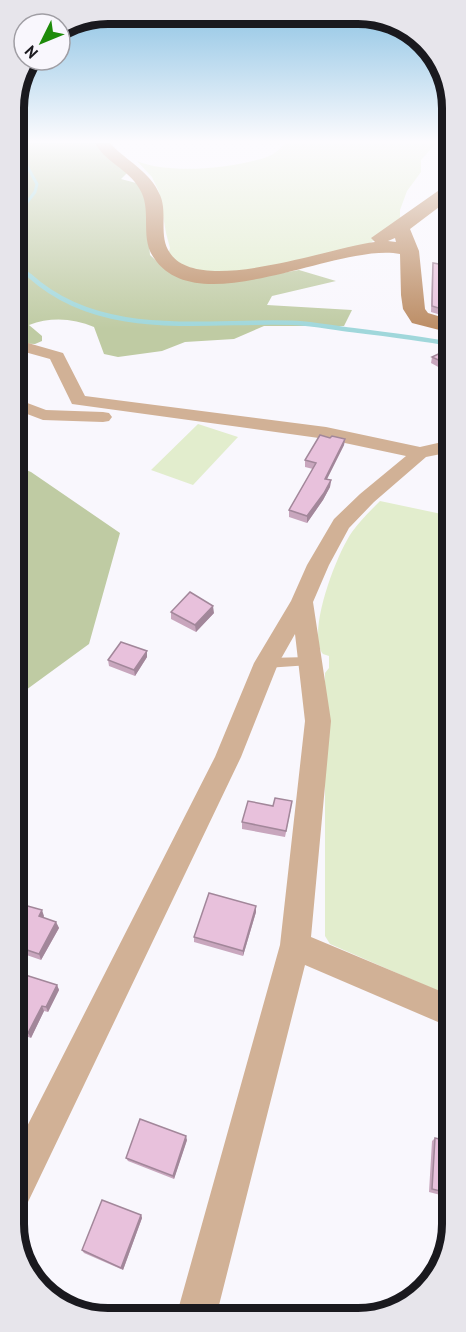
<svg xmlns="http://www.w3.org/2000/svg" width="466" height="1332" font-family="'PT Sans',sans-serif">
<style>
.green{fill:#e2edcd}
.forest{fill:#bfcba3}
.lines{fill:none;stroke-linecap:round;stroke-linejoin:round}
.stream-far1{stroke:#a0d7db;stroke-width:3}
.stream{stroke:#a0d7db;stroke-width:4.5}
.lane{fill:#d1b196;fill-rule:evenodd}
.street{fill:#d1b196;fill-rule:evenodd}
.secondary{fill:#bc8d65;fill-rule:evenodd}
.wall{fill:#c8a6bd}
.shaded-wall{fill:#a2879a}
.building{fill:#e8c1dc;stroke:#a2879a;stroke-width:1.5}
.rim{fill:none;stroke:#1a191e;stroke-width:8}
</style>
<rect width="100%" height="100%" fill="#f9f7fd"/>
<path class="green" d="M285 143H436L421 160V172L407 191 400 210V223L370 243 355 248 249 271H193L167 258 170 248 166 233 159 192 152 177 137 161C170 175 233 168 267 157 275 154 280 149 285 143Z
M198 424 238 437 193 485 151 470Z
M380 501 451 516 452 997 330 944 325 936V673L329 668V656L323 654C306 633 337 553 352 532 360 521 370 511 380 501Z"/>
<path class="forest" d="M14 143H96L127 173 121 179 136 183 145 193 150 255 163 267 184 276 252 278 299 270 336 281 272 296 267 305 352 310 344 326H264L234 339 185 342 162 351 118 357 104 354 94 327C73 318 50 317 29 325L42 336V341L35 344 14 343Z
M14 465 31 472 120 533 89 644 15 698Z"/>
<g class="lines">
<path class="stream-far1" d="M14 143 37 184 35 192 14 219
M14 261 32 277"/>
<path class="stream" d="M30 276C103 342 208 319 297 323 315 324 333 328 352 330 385 334 418 338 451 344"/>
<path class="lane" d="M310 657 316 661 310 665 266 668 260 663 266 658Z"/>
<path class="street" d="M14 339 63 353 85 396 326 427 420 447 451 440V452L426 457 374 502 349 528 329 565 313 602 331 721 311 937 452 996V1028L305 965 216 1317H176L280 945 305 721 295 634 278 664 241 757 28 1202 15 1207V1150L215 757 254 663 291 601 307 565 334 519 360 494 406 456 326 439 72 404 50 359 14 349Z
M14 398 46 410 103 412 109 413 112 417 109 421 103 422 43 420 14 409Z"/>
<path class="secondary" d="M95 143H110C126 161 150 171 160 195 168 213 158 236 170 253 199 297 330 247 375 242L371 238 445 186 451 185V198L410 229 419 251 425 309 428 313 451 320V333L412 323 403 309 401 295 400 254C338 242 198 324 154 258 139 237 153 209 139 188 128 169 104 161 95 143ZM395 238 396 242 388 241Z"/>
</g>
<path class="wall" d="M451 261V318L431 312 432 268 433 263 439 264Z
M451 348V374L431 363 432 357Z
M330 438 345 439 344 445 327 479 331 480 330 487 323 500 307 523 289 517V510L313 469 305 467V460Z
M171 612 214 613 196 632 171 619Z
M147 651V657L135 676 109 666 108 660Z
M291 808 285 837 242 829V822Z
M256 906V912L243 956 194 942V937Z
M44 916 43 918 56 922 59 928 41 960 15 951V923Z
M15 980 57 985 59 990 48 1012 44 1011 31 1038 15 1032Z
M452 1046V1103L445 1101Z
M435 1138 452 1142V1198L429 1192 432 1141Z
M187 1140 174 1179 128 1161 126 1158Z
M141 1215 142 1218 123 1270 84 1253 82 1250Z"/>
<path class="shaded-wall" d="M345 439 344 445 324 485 325 479Z
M331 480 330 487 323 500 307 523V516Z
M213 606 214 613 196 632 195 625Z
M147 651V657L135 676 134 670Z
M256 906V912L243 956V951Z
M42 910 44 916 41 922 39 916Z
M56 922 59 928 41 960 39 954Z
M57 985 59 990 48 1012 46 1007Z
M42 1006 44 1011 31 1038 28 1033Z
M186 1136 187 1140 174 1179 173 1176Z
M141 1215 142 1218 123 1270 121 1268Z"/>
<path class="building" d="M439 260 451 261V312L432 306 433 263 439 264Z
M451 348V366L432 357Z
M320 435 330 438 332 436 345 439 325 479 331 480 324 493 307 516 289 510 316 463 305 460Z
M190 592 213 606 195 625 171 612Z
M121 642 147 651 134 670 108 660Z
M275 798 292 801 286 831 242 822 248 801 273 806Z
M209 893 256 906 243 951 194 937Z
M24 905 42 910 39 916 56 922 39 954 15 946V923Z
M19 973 57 985 46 1007 42 1006 28 1033 15 1028V980Z
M452 1064V1098L448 1097Z
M140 1119 186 1136 173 1176 126 1158Z
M435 1138 452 1142V1194L432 1189Z
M102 1200 141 1215 121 1268 82 1250Z
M74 1308 93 1317H89Z"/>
<linearGradient id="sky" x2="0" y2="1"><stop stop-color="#8bc2e3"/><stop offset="0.43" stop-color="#fcfbfe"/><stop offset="1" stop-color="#fcfbfe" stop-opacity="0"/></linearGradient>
<rect width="466" height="329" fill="url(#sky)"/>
<path d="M0 0H466V1332H0ZM108 24H358A84 84 0 0 1 442 108V1224A84 84 0 0 1 358 1308H108A84 84 0 0 1 24 1224V108A84 84 0 0 1 108 24Z" fill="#e7e5eb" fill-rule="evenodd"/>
<path class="rim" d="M108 24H358A84 84 0 0 1 442 108V1224A84 84 0 0 1 358 1308H108A84 84 0 0 1 24 1224V108A84 84 0 0 1 108 24Z"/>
<g transform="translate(42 42) rotate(227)"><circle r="28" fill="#f9f7fd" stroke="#a09ea4" stroke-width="1.5"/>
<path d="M0-4.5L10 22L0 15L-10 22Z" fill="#1e8b0a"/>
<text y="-9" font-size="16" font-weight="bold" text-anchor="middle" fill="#1a191e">N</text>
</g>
</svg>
